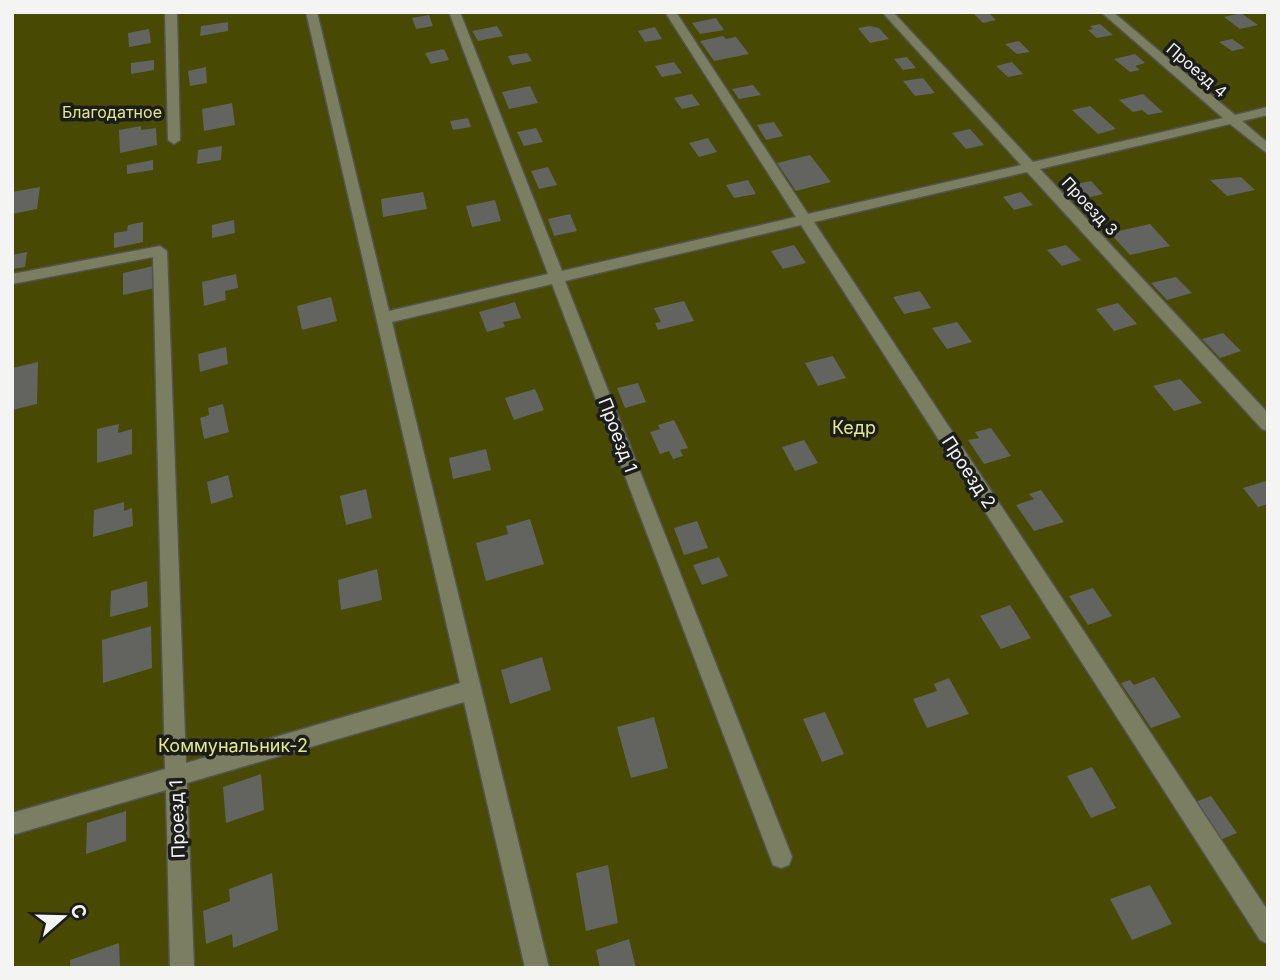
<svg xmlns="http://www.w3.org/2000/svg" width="1280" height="980" font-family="Inter,sans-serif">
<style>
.green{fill:#484902}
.building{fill:#63645f}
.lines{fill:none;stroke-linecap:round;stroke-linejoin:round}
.minor-casing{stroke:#535450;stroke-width:3}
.minor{fill:#7c7e62;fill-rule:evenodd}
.labels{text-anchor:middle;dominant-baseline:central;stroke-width:7;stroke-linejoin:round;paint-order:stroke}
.far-street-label{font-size:16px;fill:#f4f5f2;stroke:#1c1c1a}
.far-park-label{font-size:16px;fill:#e5ea88;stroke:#1c1c1a}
.park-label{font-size:18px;fill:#e5ea88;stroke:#1c1c1a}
.street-label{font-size:18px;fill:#f4f5f2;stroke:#1c1c1a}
</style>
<rect width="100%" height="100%" fill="#343531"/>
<path class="green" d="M12 12H1268V968H12Z"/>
<path class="building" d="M972 12H988L996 20 983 23Z
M1241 13 1258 25 1240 29 1224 17Z
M429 15 433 26 416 29 412 18Z
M716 18 724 30 700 34 692 23Z
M228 22V31L200 36 201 26Z
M1100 24 1113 35 1097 38 1088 30 1093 29 1090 26Z
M497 26 503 36 478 41 472 31Z
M870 26 879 28 889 39 870 43 858 28Z
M655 27 662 39 645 42 638 31Z
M149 29 151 43 129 47 128 33Z
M723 36 726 39 736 37 749 54 714 61 700 41Z
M1232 39 1245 48 1232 51 1219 42Z
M1019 41 1030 52 1017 54 1005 44Z
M444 49 449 60 431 64 425 53Z
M527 53 532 61 512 65 508 56Z
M1135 54 1145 63 1135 66 1140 70 1130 72 1114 59Z
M907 57 916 68 903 70 894 59Z
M154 60V70L131 74V63Z
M674 62 682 73 662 77 655 66Z
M1012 62 1023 74 1008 77 996 66Z
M206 67 207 83 190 86 188 71Z
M923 78 935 93 915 96 903 81Z
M753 85 761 95 739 99 732 89Z
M530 86 538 103 509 109 502 92Z
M692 94 700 105 682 109 674 98Z
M1143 94 1163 112 1148 115 1142 110 1133 112 1119 100Z
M232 103 235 125 204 131 202 109Z
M1090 106 1116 129 1098 134 1072 110Z
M468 118 471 127 453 130 450 121Z
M774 122 783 136 766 140 757 125Z
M141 126V130L156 128 157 145 120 153 119 130Z
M536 128 543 142 524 146 517 132Z
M970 129 984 145 966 149 952 133Z
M708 138 717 152 699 157 689 143Z
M222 146 221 160 197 164 198 150Z
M810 155 831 182 796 191 777 163Z
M153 160V170L127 174V165Z
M548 167 557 185 539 189 531 171Z
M1241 177 1255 190 1227 196 1210 180Z
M748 180 756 194 734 198 726 185Z
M1091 181 1103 194 1078 200 1066 186Z
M40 187 37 209 12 214V192Z
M423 192 427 209 383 217 381 199Z
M1021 192 1033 205 1014 210 1003 197Z
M495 200 501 221 472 227 466 206Z
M570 214 577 231 554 236 548 219Z
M234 220 235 233 212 238V225Z
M143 222V242L114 248V233L127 231 128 225Z
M1150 224 1170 246 1130 255 1110 233Z
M794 245 806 263 783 269 771 251Z
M1066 245 1081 260 1062 266 1047 250Z
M27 252 25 267 12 269V255Z
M158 265 159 287 123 295V273Z
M236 274 238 288 225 291 226 300 204 306 202 282Z
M1176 277 1192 293 1167 300 1151 283Z
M920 291 931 308 904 314 893 297Z
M331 297 337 321 302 330 297 306Z
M684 301 694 321 658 330 655 323 661 322 654 308Z
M515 302 521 318 503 322 505 327 487 332 479 312Z
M1118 303 1137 324 1114 331 1096 309Z
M957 322 972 342 947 349 932 328Z
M1223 333 1241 351 1220 358 1202 339Z
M226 347 228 364 200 372 198 354Z
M833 356 846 378 818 386 805 363Z
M38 362 37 404 12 410V368Z
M1180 379 1202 403 1174 411 1153 386Z
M638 383 646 402 625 408 617 388Z
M535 389 544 410 514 420 505 398Z
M223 404 229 432 204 439 200 418 209 415 208 408Z
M674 420 688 448 680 450 683 456 673 459 669 451 660 454 650 432 660 429 658 425Z
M119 424 118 433 132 429V454L97 463V429Z
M991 428 1011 456 984 464 968 440 979 438 975 432Z
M804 440 818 463 795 471 782 447Z
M486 449 491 470 453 479 449 458Z
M228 475 233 497 211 504 207 482Z
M1266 481 1268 504 1258 507 1243 488Z
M366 489 372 518 346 525 340 496Z
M1041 490 1064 522 1034 531 1016 505 1034 499 1029 494Z
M124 502V511L132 508 133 526 93 537 94 510Z
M530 519 544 564 486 581 476 543 508 534 506 526Z
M697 521 708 548 684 555 674 528Z
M719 557 728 576 702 585 693 565Z
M377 569 382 600 341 610 338 580Z
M147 581 148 607 110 617 111 591Z
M1093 588 1112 616 1088 625 1069 596Z
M1010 605 1031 638 1001 649 980 616Z
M151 626 152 668 103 683 102 640Z
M542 657 551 690 510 704 501 670Z
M1154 677 1181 717 1151 728 1121 683 1130 680 1134 685Z
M949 678 969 714 927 728 913 699 937 691 934 684Z
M825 712 844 754 822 762 803 719Z
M654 717 668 768 631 778 617 727Z
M1092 767 1116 808 1091 818 1067 776Z
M261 774 264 810 226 823 223 787Z
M1211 796 1237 833 1213 843 1188 805Z
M126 811V841L86 854 87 823Z
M608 865 618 923 586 931 576 873Z
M272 873 278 930 233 948 232 934 206 944 203 911 230 901 229 889Z
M1150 885 1172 924 1132 940 1110 899Z
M629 939 636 968H600L596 950Z
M119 943 120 968H70V960Z"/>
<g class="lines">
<g class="minor-casing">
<path id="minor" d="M165 12H177L180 140 174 144 168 140Z
M306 12H317L389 311 548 274 449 12H460L562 271 796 217 665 12H676L808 214 1021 165 882 12H893L1033 162 1223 118 1101 12H1113L1235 115 1268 107V115L1242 121 1268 143V154L1230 124 1040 169 1268 413V431L1262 429 1027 172 814 222 1268 911V944L1260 940 801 225 565 281 792 857 789 865 781 868 773 865 770 857 552 284 392 322 549 968H525L464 702 187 783 194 968H170L166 790 12 835V813L165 769 153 257 12 284V274L160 246 167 251 186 763 460 683Z"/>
</g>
<use href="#minor" class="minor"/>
</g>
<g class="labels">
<g class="far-street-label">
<text transform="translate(1197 70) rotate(41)">Проезд 4</text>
<text transform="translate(1090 206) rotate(47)">Проезд 3</text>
</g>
<g class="far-park-label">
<text x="112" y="112">Благодатное</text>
</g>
<g class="park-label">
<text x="854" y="427">Кедр</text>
<text x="233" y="745">Коммунальник-2</text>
</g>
<g class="street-label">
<text transform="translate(618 435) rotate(69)">Проезд 1</text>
<text transform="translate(969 472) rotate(57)">Проезд 2</text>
<text transform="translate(177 819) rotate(-92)">Проезд 1</text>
</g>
</g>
<rect width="1280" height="980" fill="none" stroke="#f4f5f2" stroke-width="28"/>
<g transform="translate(63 917) rotate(70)" stroke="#1c1c1a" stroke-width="5" paint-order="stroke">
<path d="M0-5L12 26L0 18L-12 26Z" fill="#f4f5f2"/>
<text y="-10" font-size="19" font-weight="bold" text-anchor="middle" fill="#f4f5f2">С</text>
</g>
</svg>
